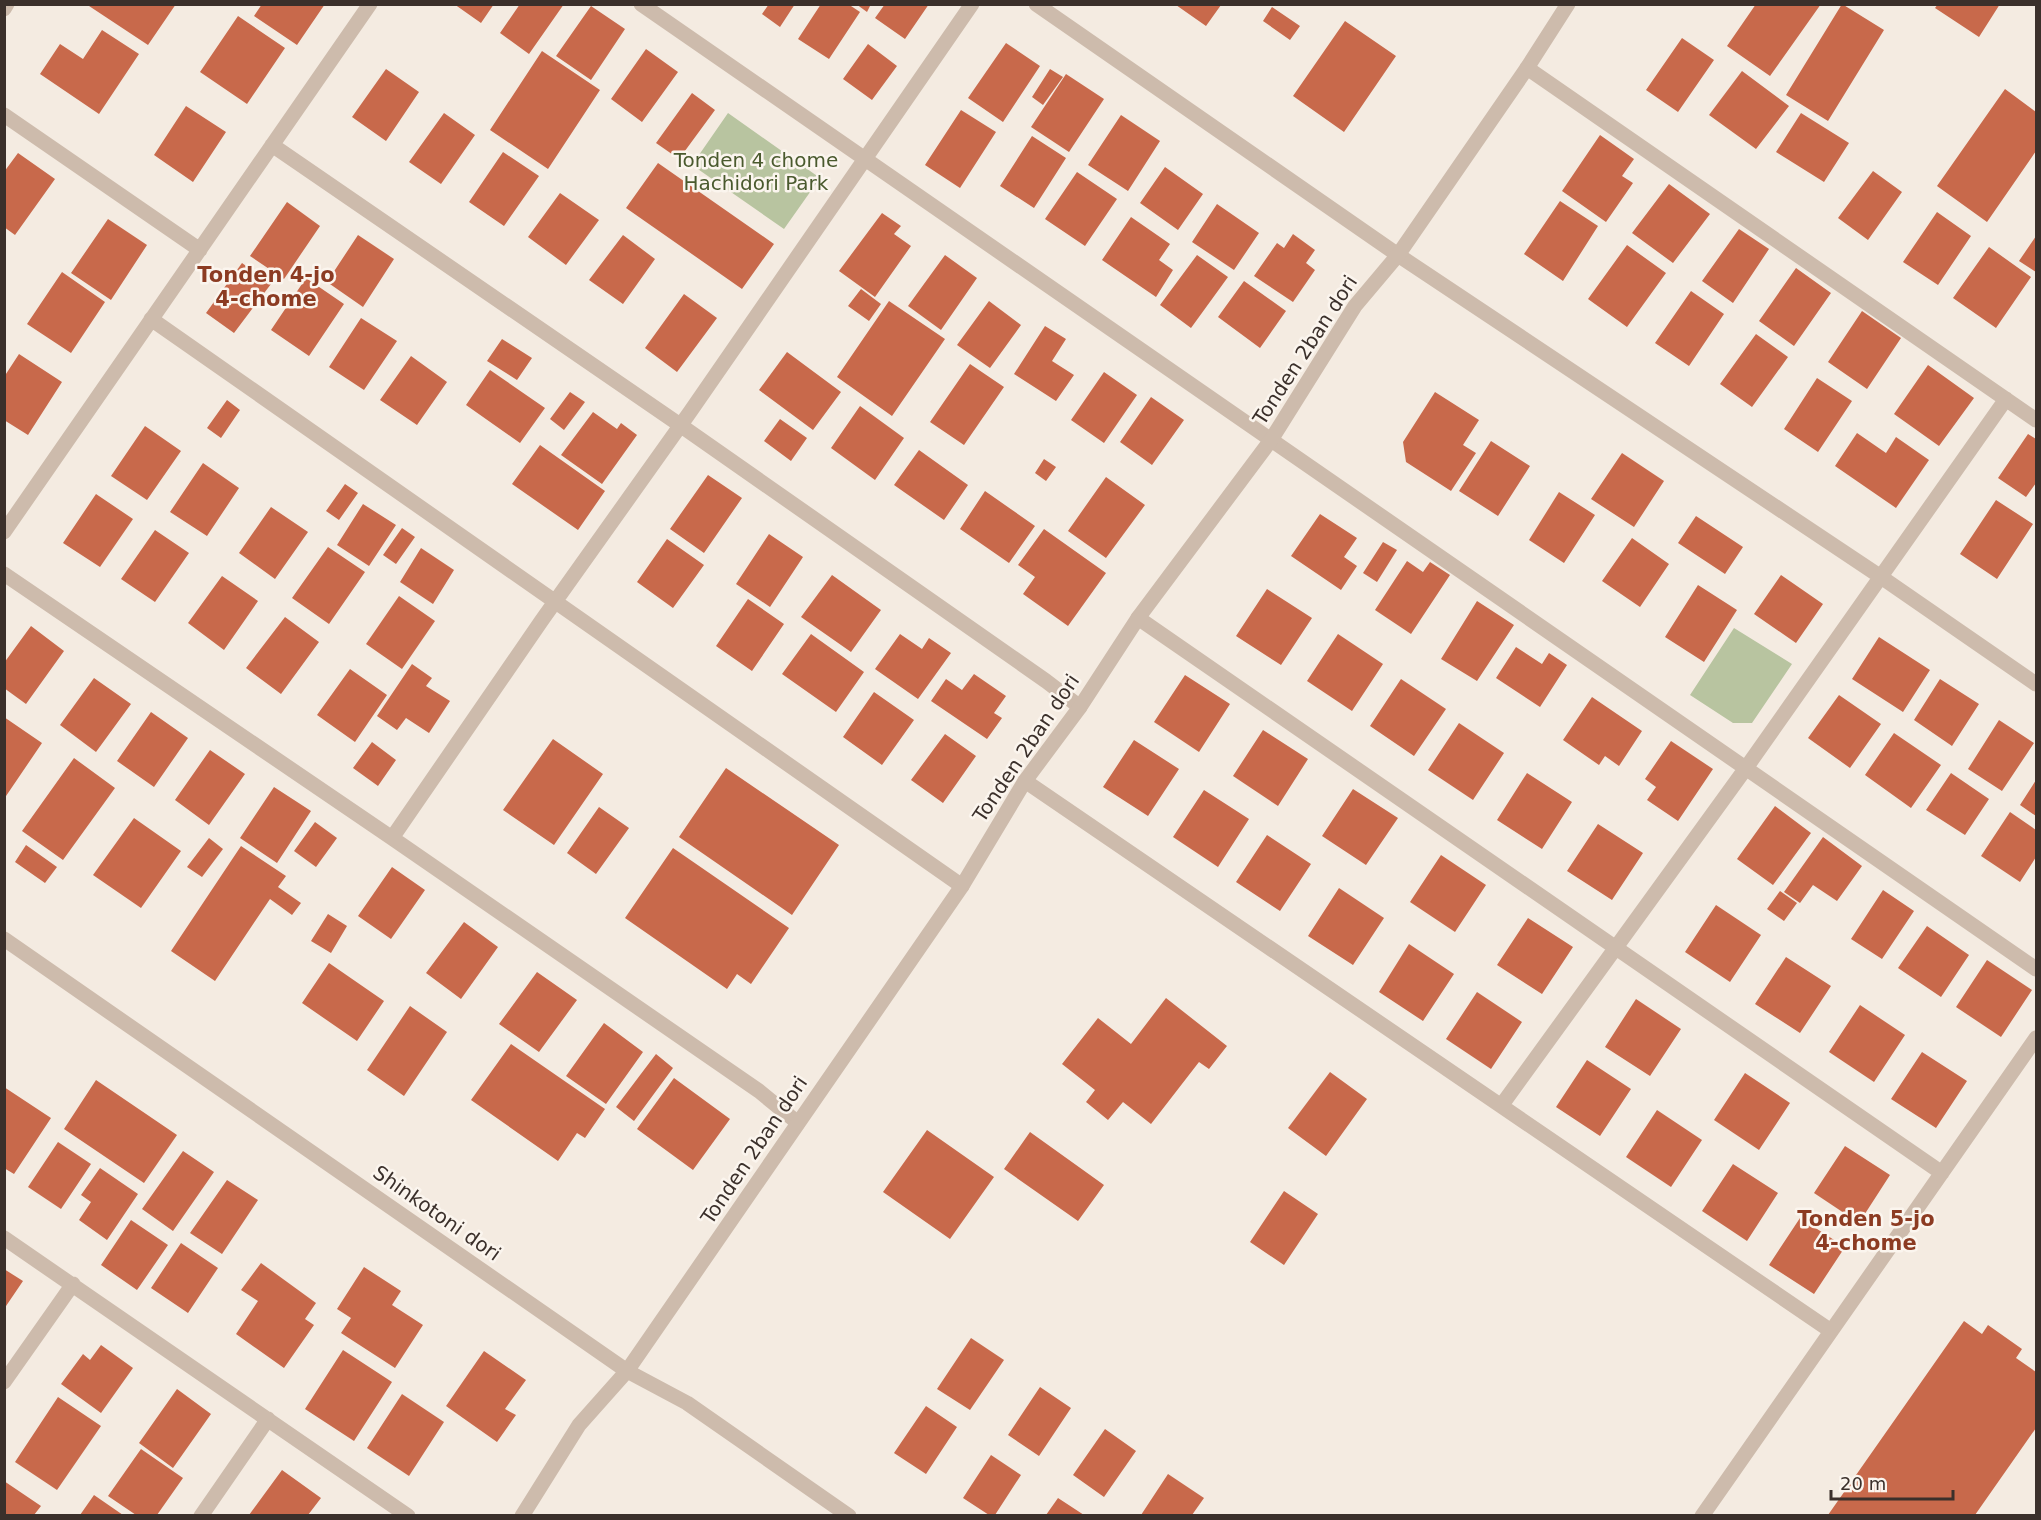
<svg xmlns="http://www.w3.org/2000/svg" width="2041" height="1520" font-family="'DejaVu Sans',sans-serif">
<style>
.green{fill:#b8c4a0}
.building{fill:#c8694b}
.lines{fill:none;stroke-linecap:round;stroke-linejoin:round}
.minor{stroke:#cdbbac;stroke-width:15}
.tertiary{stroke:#cdbbac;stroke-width:15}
.labels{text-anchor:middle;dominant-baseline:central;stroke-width:5;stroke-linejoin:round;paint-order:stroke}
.park-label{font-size:20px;fill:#4a5a2e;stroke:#fbf5ee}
.street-label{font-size:20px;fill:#3b302b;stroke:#fbf5ee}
.neighbourhood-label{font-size:21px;font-weight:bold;fill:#8c3b22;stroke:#fbf5ee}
</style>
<rect width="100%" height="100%" fill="#f4ebe1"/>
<path class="green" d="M728 113 820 178 784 229 692 165Z
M1734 628 1792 664 1752 723H1733L1690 695Z"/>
<path class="building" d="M86 4H176L148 45Z
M262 4H325L297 45 254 16Z
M454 4H494L481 23Z
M520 4H564L529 54 500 33Z
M769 4H795L780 27 762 14Z
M821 4H848L860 12 829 59 798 39Z
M856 4H871L867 12Z
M885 4H929L905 39 875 18Z
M1756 4H1821L1770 76 1727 46Z
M1842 4 1884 30 1828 121 1786 95Z
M1938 4H2000L1979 37 1935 8Z
M1176 5H1221L1206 26Z
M591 6 625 29 591 80 556 56Z
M1272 7 1300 26 1290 40 1263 21Z
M238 16 285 48 247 104 200 72Z
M1345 21 1396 56 1344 132 1293 96Z
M102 30 139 54 99 114 40 74 60 44 83 59Z
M1682 38 1714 60 1678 112 1646 90Z
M1006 43 1040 66 1003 122 968 98Z
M868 44 897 66 872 100 843 79Z
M646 49 678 72 642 122 611 99Z
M542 51 600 90 548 169 490 130Z
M386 69 419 92 386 141 352 117Z
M1050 69 1063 77 1043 105 1032 97Z
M1742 71 1789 106 1756 149 1709 115Z
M1066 74 1104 99 1069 152 1031 127Z
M2005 89 2036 112V151L1987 222 1937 186Z
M692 93 715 110 679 159 656 143Z
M186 106 226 132 193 182 154 155Z
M961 110 996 132 960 188 925 165Z
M444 113 475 135 441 184 409 162Z
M1801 113 1849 143 1824 182 1776 152Z
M1121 115 1160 141 1128 191 1088 165Z
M1600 135 1634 159 1622 176 1633 183 1606 222 1562 191Z
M1032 136 1066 158 1034 208 1000 186Z
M503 152 539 176 504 226 469 202Z
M18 153 55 179 15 235 4 227V172Z
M658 163 774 244 742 289 626 208Z
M1165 167 1203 194 1178 230 1140 203Z
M1873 171 1902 192 1868 240 1838 218Z
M1077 172 1117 199 1085 246 1045 219Z
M1669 184 1710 214 1673 263 1632 233Z
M560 193 599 220 566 265 528 237Z
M1560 201 1598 226 1563 281 1524 254Z
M287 202 320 226 284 279 250 256Z
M1217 204 1259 233 1234 270 1192 242Z
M1937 212 1971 236 1938 285 1903 262Z
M882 213 901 226 894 234 911 246 875 297 839 271Z
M1131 217 1170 244 1159 260 1173 270 1156 297 1102 260Z
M108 219 147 245 111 300 71 273Z
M1739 229 1769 249 1733 303 1702 281Z
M1293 234 1315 250 1306 263 1315 270 1293 302 1254 276 1277 243 1284 248Z
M358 235 394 259 363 307 327 282Z
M623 235 655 259 623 304 589 280Z
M2036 236V272L2019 261Z
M1627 245 1666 273 1627 327 1588 299Z
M1989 247 2031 277 1996 328 1953 298Z
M945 255 977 278 941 330 908 306Z
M1197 255 1228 277 1191 328 1160 305Z
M242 263 271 284 234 333 206 313Z
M1796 268 1831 293 1794 346 1759 321Z
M62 272 105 302 71 353 27 324Z
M306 278 344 304 309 356 271 330Z
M1244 281 1286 311 1260 348 1218 317Z
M861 289 881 304 869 321 848 306Z
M1691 291 1724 314 1689 366 1655 343Z
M684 294 717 318 677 372 645 348Z
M889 301 945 339 892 416 837 377Z
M989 301 1021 325 990 368 957 345Z
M1862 311 1901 338 1867 389 1828 362Z
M361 318 397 341 364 390 329 367Z
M1045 326 1066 339 1052 361 1074 375 1056 401 1014 374Z
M1756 334 1788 357 1752 407 1720 384Z
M502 339 532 358 517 380 487 361Z
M787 352 841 392 813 430 759 390Z
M19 354 62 382 28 435 4 420V377Z
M411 356 447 382 417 425 380 400Z
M970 364 1004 387 964 445 930 422Z
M1928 365 1974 398 1939 446 1894 414Z
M490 370 545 408 520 443 466 405Z
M1104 372 1137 395 1104 443 1071 420Z
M1817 378 1852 401 1818 452 1784 429Z
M570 392 585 402 564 430 550 419Z
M1435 392 1479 420 1463 445 1476 453 1451 491 1406 462 1403 442Z
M1151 397 1184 420 1152 465 1120 442Z
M227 400 240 410 221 438 207 428Z
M860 406 904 438 875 480 831 448Z
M593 412 617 429 621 423 637 435 602 484 561 455Z
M780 419 807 438 791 461 764 441Z
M145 426 181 451 147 500 111 476Z
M1857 433 1886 453 1896 437 1929 460 1896 508 1835 466Z
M2028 434 2036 439V483L2026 497 1998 478Z
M1491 441 1530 466 1498 516 1459 491Z
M540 445 605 491 578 530 512 484Z
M919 450 968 485 944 520 894 485Z
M1622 453 1664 481 1634 527 1591 499Z
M1044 459 1056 467 1046 481 1035 473Z
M203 463 239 488 207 536 170 512Z
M708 475 742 498 704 553 670 529Z
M1106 477 1145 505 1106 558 1068 531Z
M345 484 358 493 339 520 326 511Z
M985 491 1035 526 1009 563 960 529Z
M1559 492 1595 515 1564 563 1529 540Z
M96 494 133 519 100 567 63 543Z
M1996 500 2033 524 1997 579 1960 554Z
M363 504 396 525 369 566 337 545Z
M271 507 308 532 275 579 239 553Z
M1320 514 1357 538 1344 557 1357 566 1341 590 1291 556Z
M1696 516 1743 547 1725 574 1678 543Z
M402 528 415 537 396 564 383 555Z
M1044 529 1106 573 1068 626 1023 594 1035 577 1018 565Z
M155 530 189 553 155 602 121 579Z
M769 534 803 557 770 607 736 584Z
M1632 538 1669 564 1640 607 1602 581Z
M667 539 704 565 673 608 637 582Z
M1383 542 1397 550 1377 582 1363 573Z
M328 547 365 572 329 624 292 598Z
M421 548 454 570 433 604 400 582Z
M1407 561 1423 572 1430 562 1450 575 1411 634 1375 610Z
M832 575 881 610 851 652 801 617Z
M1781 575 1823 604 1796 643 1754 614Z
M222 576 258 601 224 650 188 623Z
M1698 585 1737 610 1704 662 1665 637Z
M1267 589 1312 618 1281 665 1236 636Z
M399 596 435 621 402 669 366 644Z
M748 599 784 624 752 671 716 646Z
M1477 601 1514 625 1477 681 1441 659Z
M285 617 319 642 281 694 246 668Z
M31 626 64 651 26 704 4 688V663Z
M811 634 864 672 836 712 782 674Z
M900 634 922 649 929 638 951 653 918 699 875 669Z
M1338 634 1383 664 1352 711 1307 681Z
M1879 637 1930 670 1903 712 1852 679Z
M1516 647 1542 664 1549 653 1567 665 1540 707 1496 678Z
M412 664 432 678 426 686 450 701 429 733 406 718 397 730 377 716Z
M350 669 387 695 355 742 317 715Z
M974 674 1006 696 994 713 1002 718 987 739 931 701 946 679 962 690Z
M1185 675 1230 704 1199 752 1154 722Z
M94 678 131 704 96 752 60 725Z
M1401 679 1446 709 1414 756 1370 726Z
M1940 679 1979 704 1952 746 1914 720Z
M874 692 914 720 882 765 843 737Z
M1839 695 1881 724 1850 768 1808 738Z
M1592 697 1642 731 1619 766 1605 756 1599 765 1563 740Z
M151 712 188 738 154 787 117 761Z
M4 717 42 743 4 799Z
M1999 720 2034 743 2002 791 1968 769Z
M1459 723 1504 753 1473 800 1428 770Z
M1263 730 1308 759 1278 806 1233 776Z
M1894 733 1941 765 1911 808 1865 775Z
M945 734 976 756 943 803 911 780Z
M553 739 603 774 554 845 503 810Z
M1134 740 1179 769 1148 816 1103 787Z
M1671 741 1713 769 1678 821 1647 800 1656 787 1645 779Z
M372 742 396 760 378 786 353 768Z
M210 750 245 774 209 825 175 800Z
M74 758 115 788 63 860 22 831Z
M726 768 839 845 792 915 679 837Z
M1527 773 1572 802 1542 849 1497 820Z
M1951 773 1989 799 1965 835 1926 810Z
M2036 780V816L2020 805Z
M274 787 311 811 277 863 240 838Z
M1353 789 1398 818 1366 865 1322 836Z
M1204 790 1249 819 1218 867 1173 837Z
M1775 806 1811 833 1773 885 1737 859Z
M599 807 629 828 596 874 567 853Z
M2010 812 2036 830V857L2020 882 1981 856Z
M134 818 181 851 141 908 93 875Z
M315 822 337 838 316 867 294 851Z
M1598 824 1643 853 1612 900 1567 871Z
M1267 835 1311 864 1280 911 1236 882Z
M1823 837 1862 866 1837 901 1813 885 1800 903 1784 892Z
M209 838 223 849 202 877 187 867Z
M26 845 57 867 45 883 15 862Z
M241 846 286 876 278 887 301 903 292 915 270 899 215 981 171 951Z
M673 848 789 928 751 984 737 974 727 989 625 918Z
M1441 855 1486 885 1455 932 1410 902Z
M392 867 425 890 391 939 358 916Z
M1339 888 1384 918 1353 965 1308 936Z
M1883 890 1914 911 1882 959 1851 939Z
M1780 891 1797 903 1784 921 1767 909Z
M1716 905 1761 935 1730 982 1685 952Z
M328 914 347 926 331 953 311 941Z
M1528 918 1573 947 1542 994 1497 965Z
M464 922 498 947 461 999 426 973Z
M1927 926 1969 955 1941 997 1898 968Z
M1409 944 1454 974 1423 1021 1379 992Z
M1786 957 1831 986 1800 1033 1755 1004Z
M1987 960 2032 990 2001 1037 1956 1007Z
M329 963 384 1001 357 1041 302 1003Z
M537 972 577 1000 539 1052 499 1024Z
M1477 992 1522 1022 1491 1069 1446 1039Z
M1166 998 1227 1046 1209 1069 1199 1062 1151 1124 1123 1102 1108 1120 1086 1102 1095 1090 1062 1064 1098 1018 1131 1044Z
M1636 999 1681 1029 1650 1076 1605 1047Z
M1860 1005 1905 1035 1874 1082 1829 1052Z
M410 1006 447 1032 404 1096 367 1070Z
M604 1023 643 1052 606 1104 566 1076Z
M511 1044 605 1109 585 1138 577 1133 558 1161 471 1100Z
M1922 1052 1967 1081 1936 1128 1891 1099Z
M656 1054 673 1068 634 1121 616 1107Z
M1587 1060 1631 1089 1600 1136 1556 1107Z
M1330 1072 1367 1099 1326 1156 1288 1128Z
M1745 1073 1790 1103 1759 1150 1714 1120Z
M674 1078 730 1119 693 1170 637 1129Z
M96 1080 177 1135 144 1183 64 1129Z
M4 1087 51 1118 14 1174 4 1168Z
M1657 1110 1702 1140 1671 1187 1626 1157Z
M927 1130 994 1177 950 1239 883 1192Z
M1030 1132 1104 1185 1078 1221 1004 1169Z
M58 1142 91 1164 61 1209 28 1187Z
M1845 1146 1890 1175 1859 1223 1814 1193Z
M183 1151 214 1172 173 1231 142 1209Z
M1733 1164 1778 1193 1747 1241 1702 1211Z
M100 1168 138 1194 107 1240 79 1220 91 1202 81 1195Z
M227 1180 258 1200 222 1254 190 1233Z
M1284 1191 1318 1214 1284 1265 1250 1242Z
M1800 1218 1845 1247 1814 1294 1769 1265Z
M131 1220 168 1245 137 1290 101 1265Z
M181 1243 218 1268 188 1313 151 1288Z
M261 1263 316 1303 305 1319 314 1325 284 1368 236 1334 258 1301 241 1290Z
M364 1267 401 1291 392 1305 423 1325 395 1368 341 1333 351 1318 337 1309Z
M4 1269 23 1281 4 1309Z
M1964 1321 1982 1334 1988 1325 2022 1349 2016 1358 2036 1372V1428L1975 1515H1828Z
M971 1338 1004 1360 970 1410 937 1389Z
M101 1345 133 1368 101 1413 61 1384 83 1354 90 1360Z
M343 1350 392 1382 354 1441 305 1409Z
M484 1351 526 1380 505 1409 516 1415 497 1442 446 1406Z
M1040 1387 1071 1408 1039 1456 1008 1435Z
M177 1389 211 1414 173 1468 139 1443Z
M402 1394 444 1422 409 1476 367 1448Z
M58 1397 101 1426 57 1490 15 1462Z
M926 1406 957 1427 926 1474 894 1453Z
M1105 1429 1136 1451 1104 1497 1073 1475Z
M141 1449 183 1478 157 1515H136L108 1496Z
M991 1455 1021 1475 995 1515H989L963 1498Z
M282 1470 321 1498 308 1515H249Z
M1168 1474 1204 1498 1192 1515H1141Z
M4 1481 41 1506 34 1515H4Z
M94 1495 123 1515H80Z
M1058 1498 1084 1515H1046Z"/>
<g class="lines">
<path class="minor" d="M641 4 2036 969
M1036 4 1398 255 1881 577 2036 684
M4 9 7 4
M1527 68 2036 420
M4 115 200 250
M272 145 680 425 1046 681 1080 707
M151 319 962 886
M4 532 370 4
M4 574 392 838 542 620 690 412 972 4
M1138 618 1942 1173
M1025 781 1831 1331
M392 838 759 1091 798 1123
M1501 1106 1746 768 2006 399
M4 1238 408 1516
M4 1382 73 1284
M201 1516 268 1419
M1702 1516 2036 1038"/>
<path class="tertiary" d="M4 939 627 1371 687 1403 849 1516
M522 1516 579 1425 627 1371 962 886 1025 781 1080 707 1138 618 1271 440 1355 306 1398 255 1527 68 1568 4"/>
</g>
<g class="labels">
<g class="park-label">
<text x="756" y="160">Tonden 4 chome<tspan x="756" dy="23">Hachidori Park</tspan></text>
</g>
<g class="street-label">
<text transform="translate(1305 350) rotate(-57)">Tonden 2ban dori</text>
<text transform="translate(1026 748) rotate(-56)">Tonden 2ban dori</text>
<text transform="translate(754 1150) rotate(-56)">Tonden 2ban dori</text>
<text transform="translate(437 1213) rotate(35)">Shinkotoni dori</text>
</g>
<g class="neighbourhood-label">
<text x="266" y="275">Tonden 4-jo<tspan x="266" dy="24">4-chome</tspan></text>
<text x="1866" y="1219">Tonden 5-jo<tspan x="1866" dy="24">4-chome</tspan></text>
</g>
</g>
<rect width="2041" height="1520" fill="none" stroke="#3b302b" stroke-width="12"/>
<path d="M1831 1490v9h122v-9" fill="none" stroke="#3b302b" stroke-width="3"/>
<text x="1840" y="1490" font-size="18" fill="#3b302b" stroke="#fbf5ee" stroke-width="4.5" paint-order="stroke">20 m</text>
</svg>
